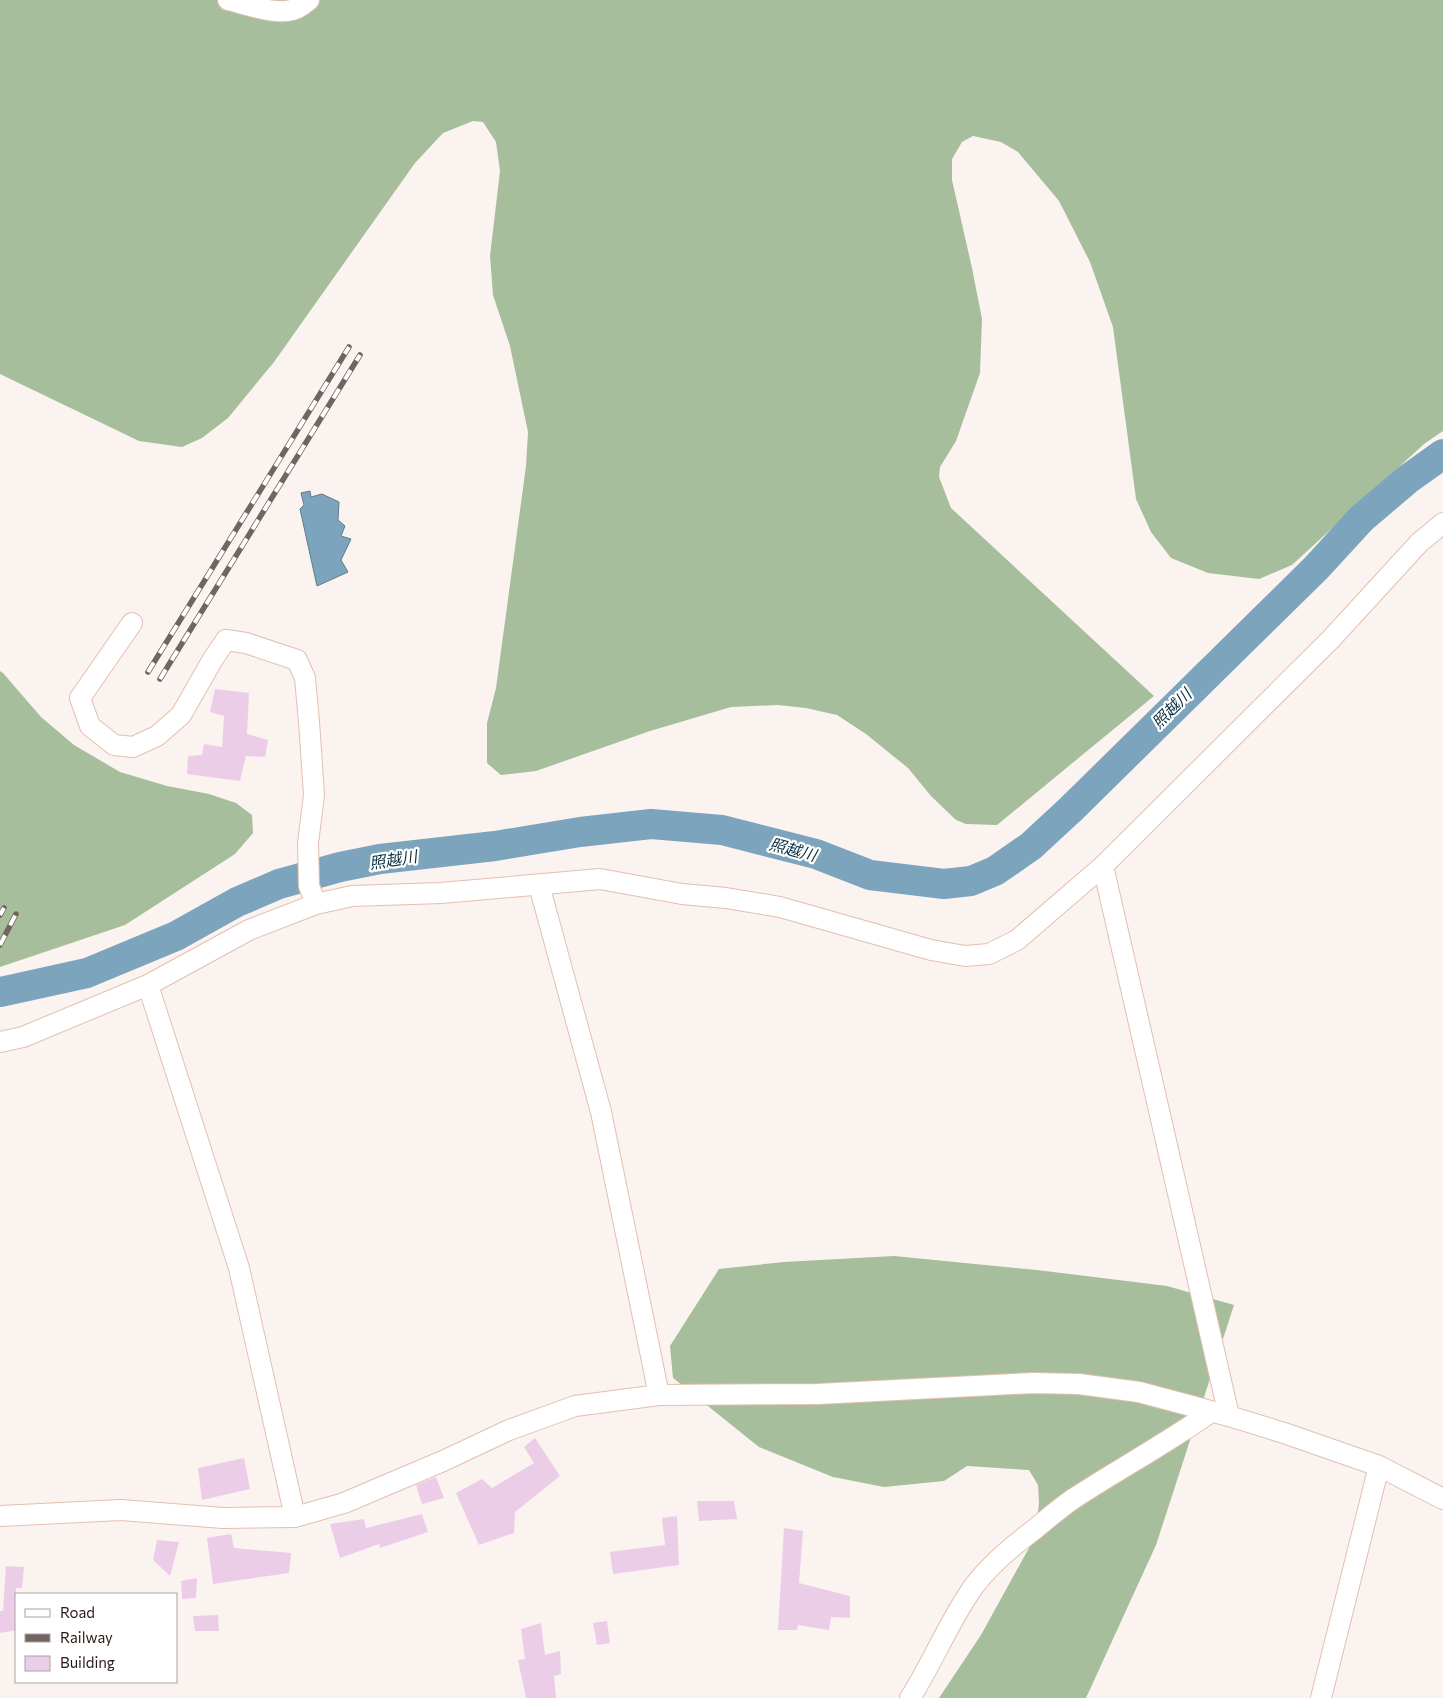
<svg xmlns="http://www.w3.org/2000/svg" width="1443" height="1698" font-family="Commissioner,'Noto Sans JP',sans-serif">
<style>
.forest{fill:#a6be9b}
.water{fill:#7ca5bd;stroke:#637b8a}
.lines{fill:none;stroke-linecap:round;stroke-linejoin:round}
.river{stroke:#7ca5bd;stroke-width:30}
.building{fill:#ebcde7}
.minor-casing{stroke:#e4bfaf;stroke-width:22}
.minor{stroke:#fff;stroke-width:20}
.rail-casing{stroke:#716560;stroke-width:5.5}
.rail{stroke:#fff;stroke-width:4;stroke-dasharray:11;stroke-linecap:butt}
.labels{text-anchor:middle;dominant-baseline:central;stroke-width:4.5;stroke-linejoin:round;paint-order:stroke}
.water-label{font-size:16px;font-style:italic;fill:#0b3041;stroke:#fff}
</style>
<rect width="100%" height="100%" fill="#fbf3f0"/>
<path class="forest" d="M0 0H1443V431L1424 444 1292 565 1259 579 1208 573 1171 558 1151 532 1136 499 1113 327 1090 262 1059 201 1018 152 1001 142 973 136 962 142 952 159V180L972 268 982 319 980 373 956 441 940 467 939 477 951 508 1154 696 997 825 966 824 956 820 931 796 908 768 866 734 837 715 806 708 778 705 731 707 650 731 536 771 501 775 487 763V723L496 688 526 466 528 432 510 346 493 295 490 256 500 171 496 142 483 122 473 121 443 133 415 163 274 362 228 418 202 438 182 447 139 441 0 374Z
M0 671 3 673 41 717 74 745 120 772 167 786 209 794 236 803 252 815 253 833 235 854 125 925 0 967Z
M894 1256 1037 1270 1167 1286 1234 1305 1156 1545 1086 1698H939L981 1635 1035 1537 1039 1503 1038 1485 1029 1470 967 1466 944 1481 884 1487 833 1477 759 1447 673 1378 670 1346 719 1269 784 1262Z"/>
<path class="water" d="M310 491 311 497 322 494 339 502 338 520 345 526 341 536 351 539 341 560 348 572 317 586 300 509 304 505 301 493Z"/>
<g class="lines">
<path class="river" d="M0 992 87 973 176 936 237 902 279 884 340 867 380 859 495 846 580 832 651 824 722 830 816 854 870 875 944 884 971 881 995 871 1031 846 1071 809 1316 568 1361 519 1408 479 1443 454"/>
</g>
<path class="building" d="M215 689 249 693 247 734 268 740 265 757 246 756 240 781 187 774 188 756 202 755 204 744 222 747 224 716 210 712Z
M535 1438 560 1476 515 1512 514 1533 479 1545 456 1493 482 1479 492 1488 534 1463 524 1447Z
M244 1458 250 1489 202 1500 198 1468Z
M436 1477 444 1498 422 1504 416 1485Z
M697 1501H734L737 1519 699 1521Z
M422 1514 428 1532 380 1548 379 1544 340 1558 330 1524 364 1519 366 1528Z
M677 1516 679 1565 613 1574 610 1552 665 1545 662 1518Z
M784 1528 803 1531 799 1583 850 1596V1618L831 1617 829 1630 798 1625 797 1630H778Z
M231 1534 234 1548 291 1553 289 1573 213 1584 207 1538Z
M157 1540 179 1542 170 1576 153 1560Z
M6 1566 24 1567 22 1588H16V1630L0 1633V1611H3Z
M197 1578 196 1598 182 1599 181 1581Z
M218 1615 219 1631H195L193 1616Z
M607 1621 610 1643 597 1645 593 1623Z
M541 1623 545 1655 560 1651 561 1674 554 1676 556 1698H526L518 1660 525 1659 521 1629Z"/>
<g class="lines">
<g class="minor-casing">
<path id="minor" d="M228 0C246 4 274 15 292 10 299 9 304 4 309 0
M132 623 80 698 90 726 114 745 133 747 157 736 181 715 213 659 226 640 246 643 297 660 305 678 309 722 314 795 308 843 309 886 316 904
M1103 866 1229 1416
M539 885 601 1112 659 1395
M148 985 239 1268 295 1517
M0 1042 23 1037 148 985 249 930 316 904 352 896 441 893 600 879 682 894 726 898 780 907 931 950 965 956 989 954 1017 940 1103 866 1331 639 1419 543 1443 523
M0 1516 121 1510 223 1518 295 1517 344 1503 443 1461 509 1430 575 1406 659 1395 818 1394 1033 1383 1079 1384 1139 1392 1229 1416 1284 1433 1379 1466 1443 1499
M910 1698C933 1662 949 1621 974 1586 989 1566 1015 1544 1035 1529 1047 1519 1060 1508 1073 1499 1119 1469 1167 1443 1211 1412
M1321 1698 1379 1466"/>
</g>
<use href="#minor" class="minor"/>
<g class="rail-casing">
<path id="rail" d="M148 672 349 347
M160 679 360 355
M0 915 4 908
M0 945 16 914"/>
</g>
<use href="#rail" class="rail"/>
</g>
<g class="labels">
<g class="water-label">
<text transform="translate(1171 708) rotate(-45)">照越川</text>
<text transform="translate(793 849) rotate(15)">照越川</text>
<text transform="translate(393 859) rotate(-9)">照越川</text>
</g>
</g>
<rect x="15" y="1593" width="162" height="90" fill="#ffffff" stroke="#a9a3a1"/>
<rect x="25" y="1609" width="25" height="8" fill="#ffffff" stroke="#a9a3a1"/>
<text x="60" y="1618" font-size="15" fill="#281a14">Road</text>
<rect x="25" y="1634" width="25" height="8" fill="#716560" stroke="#a9a3a1"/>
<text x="60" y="1643" font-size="15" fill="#281a14">Railway</text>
<rect x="25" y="1656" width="25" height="15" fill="#ebcde7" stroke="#a9a3a1"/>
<text x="60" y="1668" font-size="15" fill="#281a14">Building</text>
</svg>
